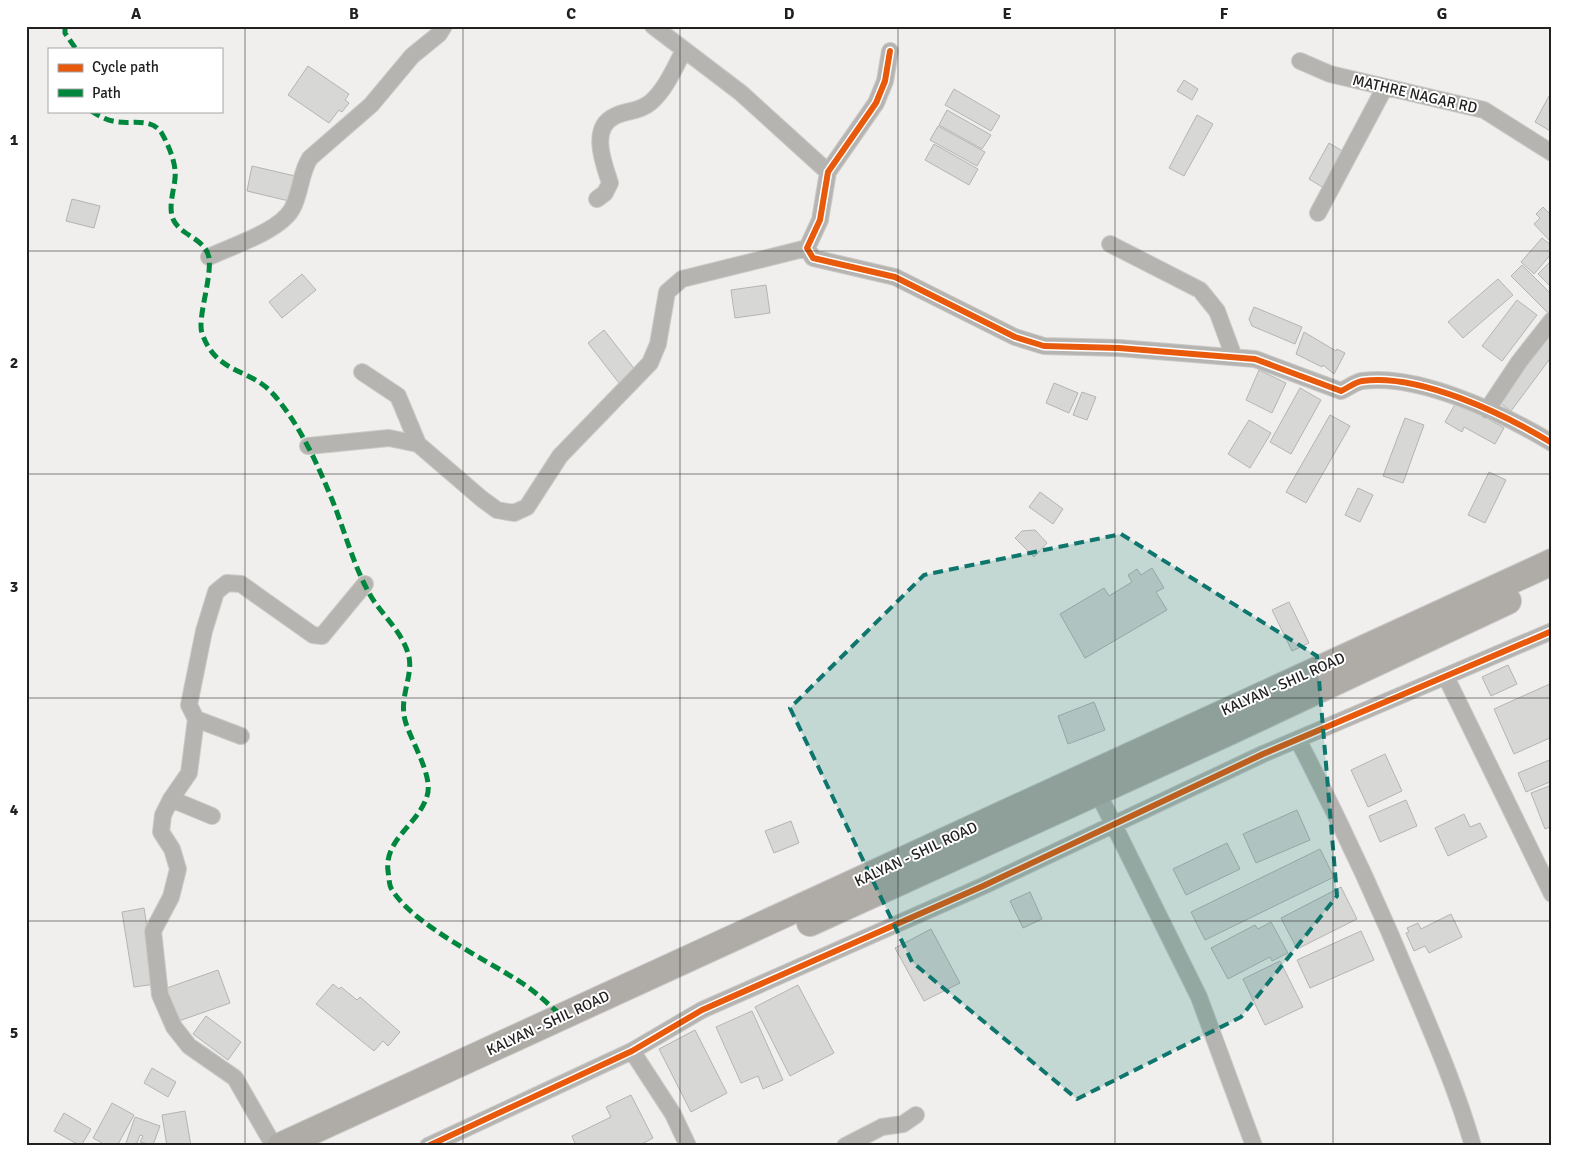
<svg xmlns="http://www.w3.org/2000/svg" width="1578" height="1172" font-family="Signika,sans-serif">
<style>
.building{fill:#d7d7d5;stroke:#b4b4b2}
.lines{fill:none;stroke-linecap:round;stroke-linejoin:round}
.street-casing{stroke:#cacac9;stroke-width:18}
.primary-casing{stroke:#cacac9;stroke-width:28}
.street{stroke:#b6b4b0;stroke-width:16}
.primary{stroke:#afaba7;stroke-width:26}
.quiet{stroke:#00873e;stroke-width:5;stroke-dasharray:10 5;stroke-linecap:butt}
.cycleway-casing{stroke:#fff;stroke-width:9}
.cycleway{stroke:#e8590c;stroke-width:6}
.marked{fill:#0f766e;fill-opacity:0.2;stroke:#0f766e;stroke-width:4;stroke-dasharray:10 6;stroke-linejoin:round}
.grid{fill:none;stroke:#222120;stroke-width:1;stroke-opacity:0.55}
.labels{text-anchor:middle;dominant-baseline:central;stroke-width:4;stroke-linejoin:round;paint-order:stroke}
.street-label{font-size:15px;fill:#222120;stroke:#fff}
.neatline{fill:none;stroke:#222120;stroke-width:2}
.grid-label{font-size:16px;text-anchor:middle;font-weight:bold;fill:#222120}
</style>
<rect width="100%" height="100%" fill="#f0efed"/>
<path class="building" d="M308 66 349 94 345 100 349 103 342 112 339 110 329 123 288 95Z
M1184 80 1198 89 1192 100 1177 91Z
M954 89 1000 116 991 131 945 105Z
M1549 96 1552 97V132L1535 122Z
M947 110 991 135 982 149 939 125Z
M1197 115 1213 124 1184 176 1169 168Z
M938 126 985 152 977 166 930 140Z
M1329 143 1344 152 1324 188 1309 179Z
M934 144 978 169 969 185 925 160Z
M252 166 295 176 289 201 247 191Z
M72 199 100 206 94 228 66 221Z
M1543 207 1552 216V243L1534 224 1540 218 1536 214Z
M1542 238 1552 246V253L1534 274 1521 262Z
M1551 261 1552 263V288L1538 274Z
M1522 265 1552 295V311L1549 314 1511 276Z
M302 274 316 290 282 318 269 302Z
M1498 279 1513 295 1463 338 1448 322Z
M766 285 770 313 735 318 731 290Z
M1517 300 1537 315 1502 361 1482 346Z
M1254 307 1302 327 1295 344 1252 326 1249 319Z
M1552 327V356L1511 411 1496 400Z
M604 330 636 371 619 383 588 343Z
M1304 332 1336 351 1337 349 1345 353 1334 374 1323 365 1322 367 1296 354Z
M1259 370 1286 383 1272 413 1246 400Z
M1054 383 1078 393 1069 413 1046 403Z
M1300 388 1321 400 1291 454 1270 442Z
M1082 392 1096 397 1087 420 1073 415Z
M1457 401 1504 428 1495 444 1464 427 1462 432 1445 422Z
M1330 415 1350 426 1306 503 1286 492Z
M1405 418 1424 425 1403 483 1383 476Z
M1249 420 1271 433 1250 468 1228 454Z
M1489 472 1506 480 1485 523 1468 515Z
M1358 488 1373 495 1360 522 1345 515Z
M1040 492 1063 509 1053 524 1029 507Z
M1035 530 1047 543 1034 557 1015 538 1022 531Z
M1152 568 1164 588 1156 592 1167 610 1085 658 1060 614 1104 588 1109 596 1132 582 1128 575 1137 569 1141 575Z
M1289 602 1309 643 1292 651 1272 610Z
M1508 665 1517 684 1491 696 1482 677Z
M1552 683V737L1514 754 1494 709Z
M1094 702 1105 730 1068 744 1058 716Z
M1385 754 1402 791 1368 807 1351 770Z
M1552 759V781L1526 792 1518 773Z
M1552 785V826L1545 829 1531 793Z
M1406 800 1417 826 1380 842 1369 816Z
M1297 810 1310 840 1256 863 1243 834Z
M1464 814 1470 827 1480 823 1487 837 1448 856 1435 828Z
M791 821 799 843 774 853 765 831Z
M1227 843 1240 869 1186 895 1173 869Z
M1320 849 1334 877 1205 940 1191 912Z
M1341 887 1357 919 1297 949 1281 918Z
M1030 892 1042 919 1023 928 1010 901Z
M144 908 156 984 134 987 122 912Z
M1451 914 1462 937 1429 953 1425 946 1414 951 1406 933 1409 932 1407 928 1418 923 1421 929Z
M1271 922 1288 953 1272 961 1270 957 1228 979 1211 948 1255 925 1258 929Z
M931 929 960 983 924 1001 895 948Z
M1361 931 1374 960 1310 988 1297 960Z
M1280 961 1303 1007 1265 1025 1243 979Z
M218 970 230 1003 176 1022 164 989Z
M333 984 339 989 341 987 357 1000 360 997 400 1032 388 1046 383 1041 374 1051 316 1004Z
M798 985 834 1053 790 1076 755 1007Z
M752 1011 783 1080 763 1089 758 1076 741 1083 716 1027Z
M206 1016 241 1042 228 1060 193 1034Z
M695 1030 727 1093 691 1112 659 1049Z
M152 1068 176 1082 168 1097 144 1083Z
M631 1095 653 1138 638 1146H576L572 1136 611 1117 606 1107Z
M112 1103 134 1115 117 1146H100L102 1143 93 1138Z
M185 1111 191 1146H167L162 1115Z
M64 1113 91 1129 81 1146 54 1131Z
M135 1117 160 1126 153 1145 140 1142 143 1136 140 1135 137 1143 125 1146Z"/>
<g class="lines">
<g class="street-casing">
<path id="street" d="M653 26 741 93 828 172
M890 51 885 81 876 103 828 172 820 220 807 248 813 258 895 277 1015 337 1044 346 1119 348 1255 359 1341 391C1348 388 1355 382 1362 381 1419 373 1504 414 1552 443
M1300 61 1330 74 1484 110 1552 153
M597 199 605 193 610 183C604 164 589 128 615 116 627 110 640 112 651 102 666 89 675 67 684 50
M1318 213 1385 87
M1110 244 1200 290 1217 311 1234 357
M209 257C232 246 280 231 292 209 301 193 300 173 310 158L371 105 412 56 439 34 444 26
M362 372 398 396 418 444
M1487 410 1519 362 1552 320
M308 446 389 438 418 444 482 499 497 510 514 513 527 507 560 456 650 363 658 344 667 292 682 279 807 248
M1446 677 1552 894
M196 719 241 736
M1298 740C1340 821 1379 905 1414 990 1436 1042 1457 1091 1473 1146
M1093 783 1199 997 1254 1146
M171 799 212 816
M632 1051 673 1114 688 1146
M274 1146 235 1078 189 1046 174 1027 160 995 153 931 171 897 178 869 172 849 161 832 163 815 171 799 189 773 196 719 189 705 204 631 216 592 227 583 241 584 313 635 322 636 365 584
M428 1146 632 1051 702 1010 983 886 1263 754 1552 631
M845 1146 882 1127 903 1124 916 1115"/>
</g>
<g class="primary-casing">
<path id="primary" d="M810 923 1229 732 1508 601
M280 1146 1552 562"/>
</g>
<use href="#street" class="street"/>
<use href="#primary" class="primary"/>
<path class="quiet" d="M65 26V33L76 49
M91 111C99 116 108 121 118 122 132 124 151 118 161 132 167 142 174 158 175 170 177 185 166 206 174 221 182 236 206 239 209 258 212 278 197 319 202 333 216 375 250 367 274 395 300 425 318 465 333 502 345 532 353 564 369 593 381 615 403 631 409 657 413 676 399 698 405 720 410 740 434 776 427 796 419 824 384 839 388 871 389 877 389 884 391 888 411 924 487 960 522 983 536 992 549 1005 562 1016"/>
<g class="cycleway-casing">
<path id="cycleway" d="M890 51 885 81 876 103 828 172 820 220 807 248 813 258 895 277 1015 337 1044 346 1119 348 1255 359 1341 391C1348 388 1355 382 1362 381 1419 373 1504 414 1552 443
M428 1146 632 1051 702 1010 983 886 1263 754 1552 631"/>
</g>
<use href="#cycleway" class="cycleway"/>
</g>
<path class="marked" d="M1121 534 1317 656 1337 896 1241 1017 1077 1099 912 962 790 708 924 575Z"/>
<path class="grid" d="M245 26V1146M463 26V1146M680 26V1146M898 26V1146M1115 26V1146M1333 26V1146M26 251H1552M26 474H1552M26 698H1552M26 921H1552"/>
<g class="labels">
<g class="street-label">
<text transform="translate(1415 94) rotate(13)">MATHRE NAGAR RD</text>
<text transform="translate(1283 684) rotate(-24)">KALYAN - SHIL ROAD</text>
<text transform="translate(916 854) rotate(-25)">KALYAN - SHIL ROAD</text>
<text transform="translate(548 1023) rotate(-25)">KALYAN - SHIL ROAD</text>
</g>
</g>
<rect width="1578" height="1172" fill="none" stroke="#ffffff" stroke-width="55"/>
<rect x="48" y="48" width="175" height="65" fill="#ffffff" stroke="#a7a6a6"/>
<rect x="58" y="64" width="25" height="8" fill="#e8590c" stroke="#a7a6a6"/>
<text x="92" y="72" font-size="15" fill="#222120">Cycle path</text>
<rect x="58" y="89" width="25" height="8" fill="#00873e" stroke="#a7a6a6"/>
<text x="92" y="98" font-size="15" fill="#222120">Path</text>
<rect x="28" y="28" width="1522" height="1116" class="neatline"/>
<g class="grid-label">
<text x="136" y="19">A</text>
<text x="354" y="19">B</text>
<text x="571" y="19">C</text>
<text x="789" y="19">D</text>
<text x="1007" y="19">E</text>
<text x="1224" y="19">F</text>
<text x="1442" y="19">G</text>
<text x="14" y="145">1</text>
<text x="14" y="368">2</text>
<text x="14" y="592">3</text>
<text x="14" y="815">4</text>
<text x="14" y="1038">5</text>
</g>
</svg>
